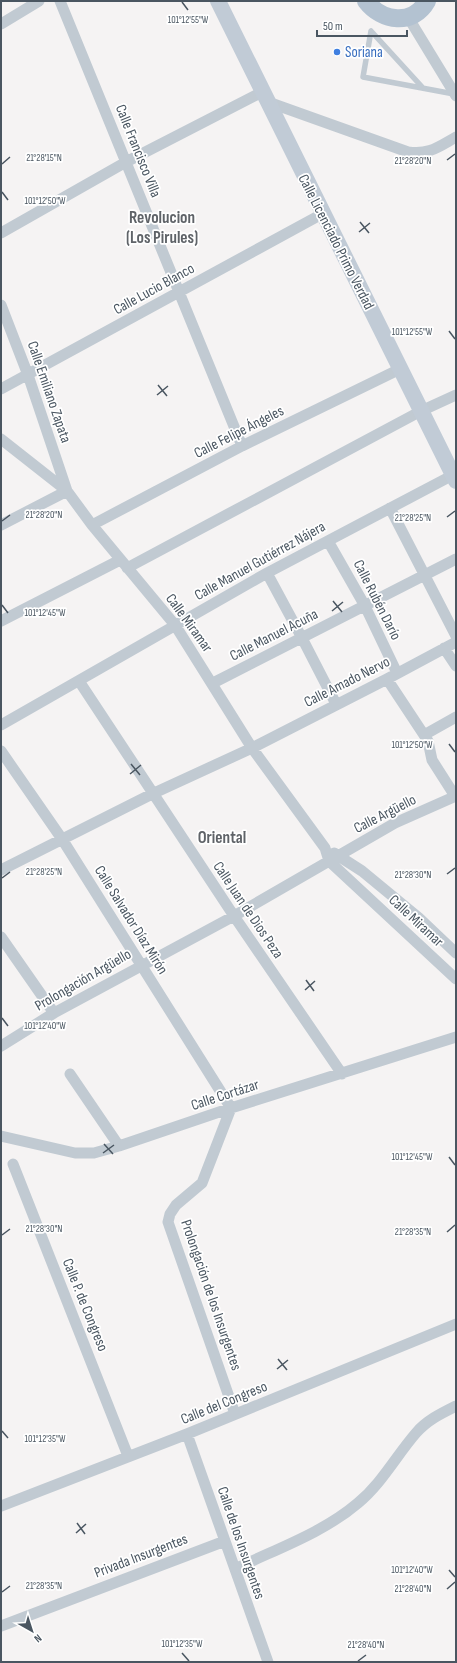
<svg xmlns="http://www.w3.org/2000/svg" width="457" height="1663" font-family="'Sofia Sans Condensed',sans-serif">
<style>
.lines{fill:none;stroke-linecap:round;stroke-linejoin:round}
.lane{stroke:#c1cad2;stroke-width:5.5}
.street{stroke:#c1cad2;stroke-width:11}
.secondary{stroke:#c1cbd6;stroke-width:16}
.primary{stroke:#b3c2d1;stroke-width:18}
.ticks{fill:none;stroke:#4a5661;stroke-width:1.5}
.shop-dot{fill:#3f7fe0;stroke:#fff;stroke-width:1.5}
.labels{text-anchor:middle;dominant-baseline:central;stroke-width:3.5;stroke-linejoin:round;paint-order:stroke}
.shop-label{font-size:15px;fill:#366cbe;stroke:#fff;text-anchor:start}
.street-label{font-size:15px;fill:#4a5661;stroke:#fff}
.quarter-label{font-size:17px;font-weight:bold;fill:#5f6368;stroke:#fff}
.ticks-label{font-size:10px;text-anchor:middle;fill:#4a5661;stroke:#fff;stroke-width:3.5;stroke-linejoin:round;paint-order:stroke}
</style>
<rect width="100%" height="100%" fill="#f5f3f3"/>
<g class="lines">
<path class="lane" d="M423 88 371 31 363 77 454 94"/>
<path class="street" d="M60 1 242 446
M408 17 456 96
M1 24 39 1
M268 102 408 152C429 155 438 147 456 137
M1 233 126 162 262 92
M1 305 28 375 67 491 1 525
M1 389 322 214
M1 439 67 491 92 525 175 625 252 748 325 848 329 861 456 979
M390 508 456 636
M92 525 242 446 400 369
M328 541 365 606 397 673
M127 568 421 411 456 395
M267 573 302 638 336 704
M1 621 120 560
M444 648 456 666
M387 679 428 741 432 760 455 796
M79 681 234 916 342 1074
M213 683 456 559
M1 725 267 573 453 475
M424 735 456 717
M1 751 62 839 231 1108 202 1183 176 1205 170 1214 168 1222 235 1414
M334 853 362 871 419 918 456 953
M1 870 152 794 252 748 387 679 456 642
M1 937 54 1013
M1 1046 54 1013 234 916 395 823 456 796
M70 1074 119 1146
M1 1136 75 1153H94L119 1146 231 1108 456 1037
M13 1164 128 1456
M187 1434 268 1662
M1 1506 187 1434 456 1324
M235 1569C276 1549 323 1533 358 1503 382 1483 396 1456 416 1433 427 1420 442 1413 456 1406
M1 1626 225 1541"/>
<path class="secondary" d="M218 1 456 481"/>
<path class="primary" d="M366 1C382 22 413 26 427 1"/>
</g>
<path class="ticks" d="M182 2 188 10M447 160 455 154M2 164 10 157M2 192 8 200M360 222 369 233M359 232 370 223M449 331 455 339M158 385 167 396M157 395 168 386M447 517 455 511M2 521 10 515M333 601 342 612M2 605 8 613M332 611 343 602M449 744 455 752M131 764 140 775M130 774 141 765M447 874 455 868M2 878 10 872M306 980 314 991M305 990 315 981M2 1018 8 1026M104 1144 113 1154M103 1153 114 1145M449 1157 455 1165M447 1232 455 1225M2 1235 10 1229M278 1359 287 1370M277 1369 288 1360M2 1431 8 1438M77 1523 85 1534M76 1533 86 1524M449 1570 455 1577M447 1589 455 1582M2 1592 10 1586M182 1653 189 1661M358 1661 366 1655"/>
<circle class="shop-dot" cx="337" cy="52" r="4"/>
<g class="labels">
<g class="shop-label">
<text x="345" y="52">Soriana</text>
</g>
<g class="street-label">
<text transform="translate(138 151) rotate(68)">Calle Francisco Villa</text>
<text transform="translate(336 242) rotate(63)">Calle Licenciado Primo Verdad</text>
<text transform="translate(154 289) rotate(-29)">Calle Lucio Blanco</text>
<text transform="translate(49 392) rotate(71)">Calle Emiliano Zapata</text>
<text transform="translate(239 432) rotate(-27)">Calle Felipe Ángeles</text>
<text transform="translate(260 561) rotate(-29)">Calle Manuel Gutiérrez Nájera</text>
<text transform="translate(377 600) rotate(63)">Calle Rubén Darío</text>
<text transform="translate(189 623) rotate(54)">Calle Miramar</text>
<text transform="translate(274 635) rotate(-27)">Calle Manuel Acuña</text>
<text transform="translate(347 682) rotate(-27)">Calle Amado Nervo</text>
<text transform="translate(385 814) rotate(-27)">Calle Argüello</text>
<text transform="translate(248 910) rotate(56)">Calle Juan de Dios Peza</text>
<text transform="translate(131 920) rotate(58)">Calle Salvador Díaz Mirón</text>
<text transform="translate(416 921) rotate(43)">Calle Miramar</text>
<text transform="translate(83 980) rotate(-30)">Prolongación Argüello</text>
<text transform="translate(225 1095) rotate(-18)">Calle Cortázar</text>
<text transform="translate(211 1295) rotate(71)">Prolongación de los Insurgentes</text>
<text transform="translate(85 1305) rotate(68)">Calle P. de Congreso</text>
<text transform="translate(224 1403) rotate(-22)">Calle del Congreso</text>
<text transform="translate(241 1543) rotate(71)">Calle de los Insurgentes</text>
<text transform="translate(141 1556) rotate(-21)">Privada Insurgentes</text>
</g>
<g class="quarter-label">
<text x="162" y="218">Revolucion<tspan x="162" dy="20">(Los Pirules)</tspan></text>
<text x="222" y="838">Oriental</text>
</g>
</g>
<g class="ticks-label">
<text x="188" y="23">101°12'55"W</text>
<text x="44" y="161">21°28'15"N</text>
<text x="413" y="164">21°28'20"N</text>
<text x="45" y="204">101°12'50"W</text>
<text x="412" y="335">101°12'55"W</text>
<text x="44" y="518">21°28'20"N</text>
<text x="413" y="521">21°28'25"N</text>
<text x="45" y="616">101°12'45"W</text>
<text x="412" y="748">101°12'50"W</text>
<text x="44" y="875">21°28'25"N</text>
<text x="413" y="878">21°28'30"N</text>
<text x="45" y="1029">101°12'40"W</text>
<text x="412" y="1160">101°12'45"W</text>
<text x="44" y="1232">21°28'30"N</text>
<text x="413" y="1235">21°28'35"N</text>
<text x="45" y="1442">101°12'35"W</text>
<text x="412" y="1573">101°12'40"W</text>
<text x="44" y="1589">21°28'35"N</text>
<text x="413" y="1592">21°28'40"N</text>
<text x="182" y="1647">101°12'35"W</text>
<text x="366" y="1648">21°28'40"N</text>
</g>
<rect width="457" height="1663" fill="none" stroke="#4a5661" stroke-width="4"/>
<g transform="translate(32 1631) rotate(141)" stroke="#ffffff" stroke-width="3" paint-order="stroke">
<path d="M0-3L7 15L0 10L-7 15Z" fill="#4a5661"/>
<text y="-6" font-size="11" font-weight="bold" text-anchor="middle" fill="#4a5661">N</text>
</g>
<path d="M317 30v6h90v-6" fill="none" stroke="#4a5661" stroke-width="2"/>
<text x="323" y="30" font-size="12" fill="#4a5661" stroke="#ffffff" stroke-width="3" paint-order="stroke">50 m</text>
</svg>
